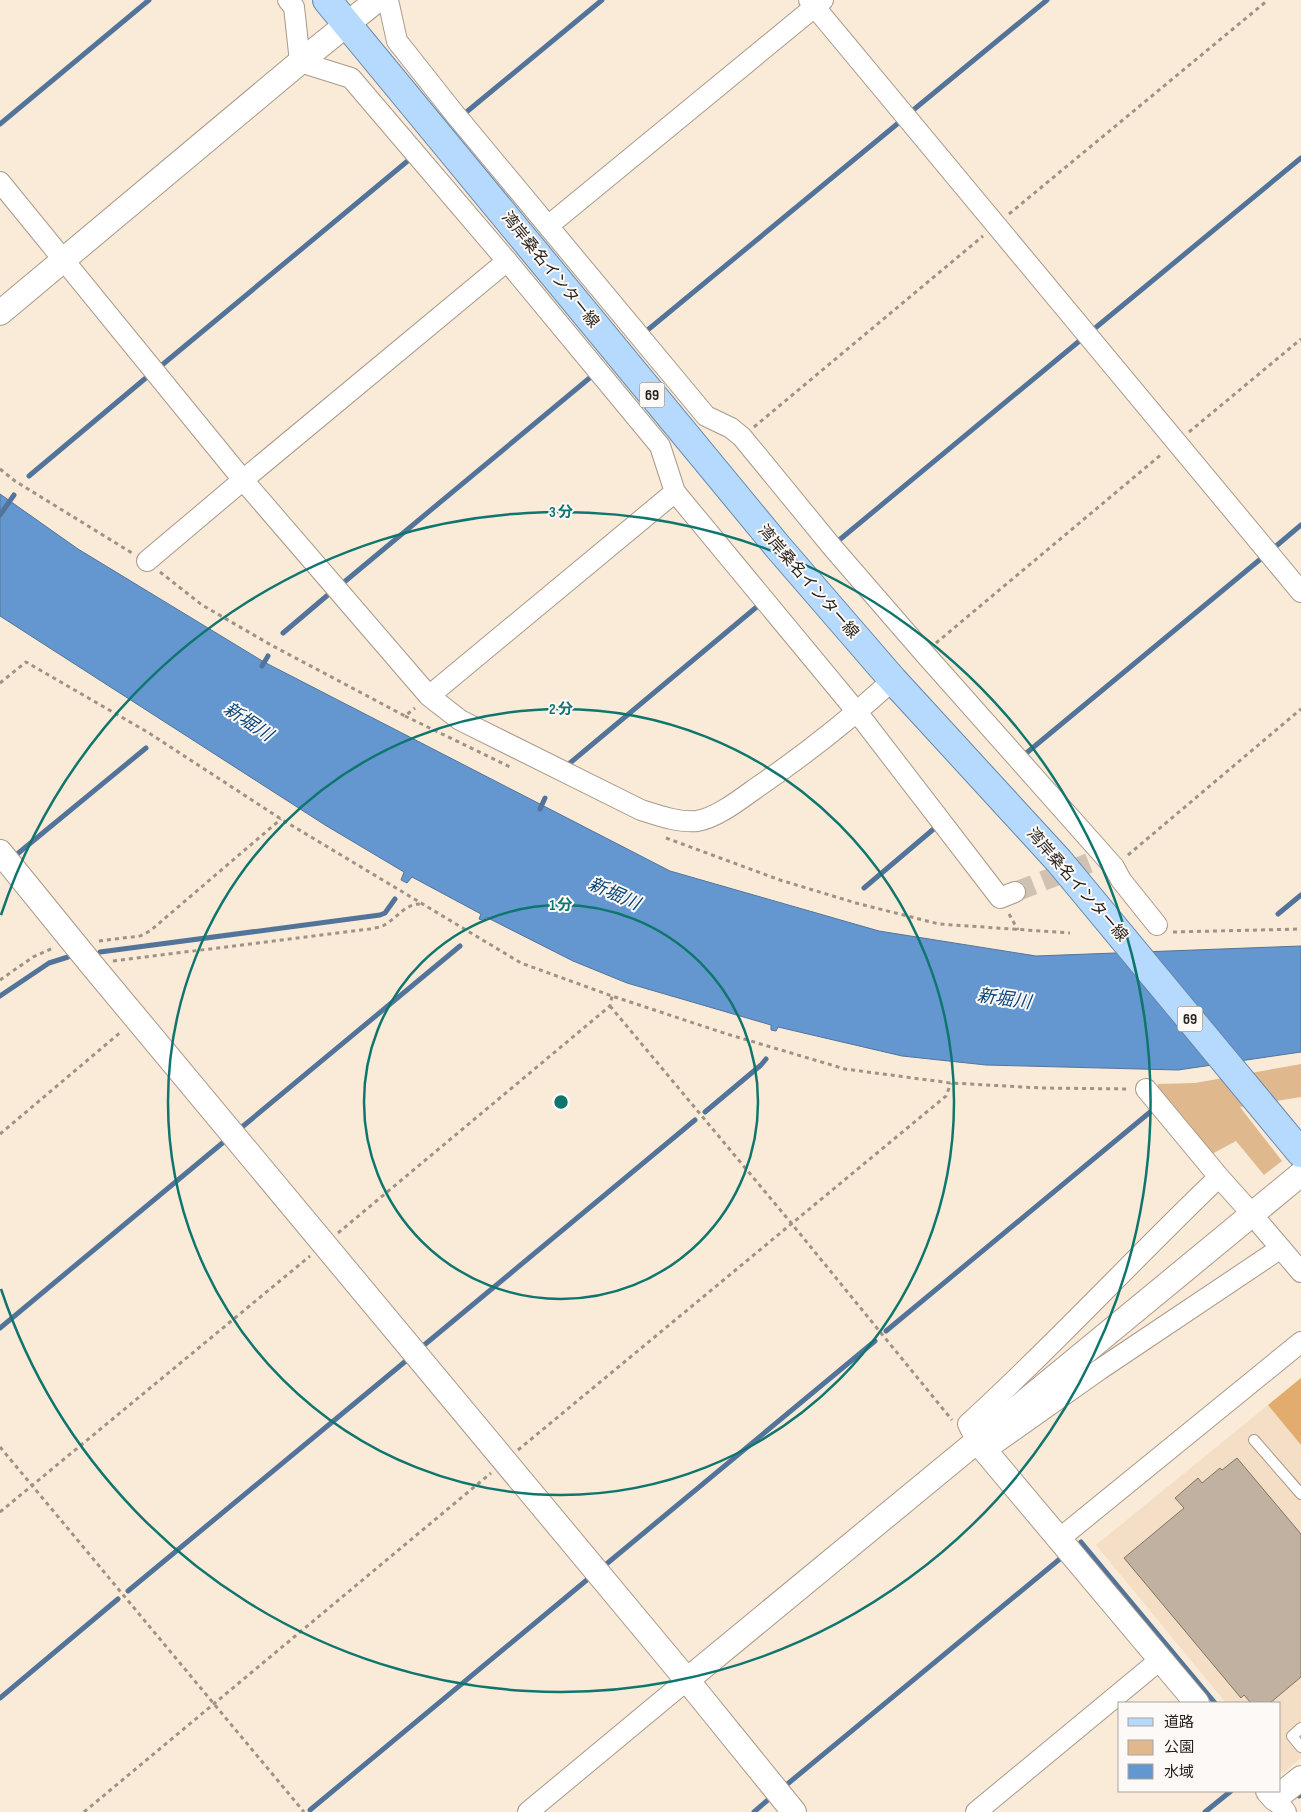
<svg xmlns="http://www.w3.org/2000/svg" width="1301" height="1812" font-family="'Sofia Sans Condensed','Noto Sans JP',sans-serif">
<style>
.built{fill:#f4dec6}
.green{fill:#e0b88d}
.forest{fill:#e3ac6f}
.water{fill:#6497d0;stroke:#52749a}
.lines{fill:none;stroke-linecap:round;stroke-linejoin:round}
.stream{stroke:#52749a;stroke-width:5}
.building{fill:#c1b1a1;stroke:#827363}
.minor-tunnel{stroke:#d0c2b2;stroke-width:20;stroke-dasharray:20 10;stroke-linecap:butt}
.service-casing{stroke:#a99989;stroke-width:12}
.minor-casing{stroke:#a99989;stroke-width:22}
.tertiary-casing{stroke:#a99989;stroke-width:26}
.primary-casing{stroke:#6588ae;stroke-width:30}
.path{stroke:#9f9386;stroke-width:3;stroke-dasharray:4 4;stroke-linecap:butt}
.service{stroke:#fff;stroke-width:10}
.minor{stroke:#fff;stroke-width:20}
.tertiary{stroke:#fff;stroke-width:24}
.primary{stroke:#b6d9fe;stroke-width:28}
.ring{fill:none;stroke:#0f766e;stroke-width:2.5}
.labels{text-anchor:middle;dominant-baseline:central;stroke-width:4;stroke-linejoin:round;paint-order:stroke}
.shield{fill:#fdf9f6;stroke:#68625d;stroke-width:1}
.shield-label{font-size:15px;font-weight:bold;fill:#28221c}
.street-label{font-size:16px;fill:#28221c;stroke:#fdf9f6}
.water-label{font-size:18px;font-style:italic;fill:#094378;stroke:#fdf9f6}
.centre{fill:#0f766e;stroke:#fdf9f6;stroke-width:2.5}
.ring-label{font-size:15px;text-anchor:middle;font-weight:bold;fill:#0f766e;stroke:#fdf9f6;stroke-width:4;stroke-linejoin:round;paint-order:stroke}
</style>
<rect width="100%" height="100%" fill="#faead8"/>
<path class="built" d="M1268 1405 1301 1445V1758L1283 1773 1280 1769V1703H1226L1096 1545Z"/>
<path class="green" d="M1301 1064V1097L1240 1107 1282 1161 1264 1175 1236 1141 1210 1155 1158 1091V1084L1195 1083Z"/>
<path class="forest" d="M1301 1378V1445L1268 1405Z"/>
<path class="water" d="M0 494 78 549 264 662 670 871 879 931 1036 956 1301 946V1052L1178 1070 986 1065 902 1056 778 1027 776 1031 771 1030V1025L627 983 573 961 486 917 484 921 479 919 481 914 412 877 407 883 401 880 404 872 325 825 0 616Z"/>
<g class="lines">
<path class="stream" d="M912 111 1047 0
M464 114 602 0
M0 124 149 0
M1094 329 1301 158
M644 333 902 120
M162 365 410 159
M29 476 147 377
M0 515 14 495
M838 541 1083 338
M1275 547 1301 525
M343 583 592 376
M283 633 329 594
M262 666 268 656
M1024 755 1263 557
M570 763 759 605
M540 809 545 798
M16 855 146 748
M864 888 936 827
M1278 914 1301 895
M100 952 380 915 385 913 395 899
M0 996 49 963 68 957
M705 1112 761 1065 766 1059
M242 1127 460 946
M0 1328 226 1140
M886 1331 1155 1108
M423 1346 695 1120
M1081 1542 1215 1703
M604 1566 875 1341
M128 1591 407 1360
M0 1698 118 1599
M785 1786 1061 1558
M1299 1796 1301 1795
M310 1810 588 1579
M754 1812 770 1798
M1205 1812 1231 1791"/>
</g>
<path class="building" d="M1237 1458 1301 1534V1677L1270 1703H1251L1244 1695 1241 1698 1124 1558 1184 1508 1175 1498 1198 1478 1202 1483 1220 1468 1222 1470Z"/>
<g class="lines">
<path class="minor-tunnel" d="M1015 892 1089 863"/>
<g class="service-casing">
<path id="service" d="M1254 1440 1301 1494
M1301 1728 1292 1736 1301 1747"/>
</g>
<g class="minor-casing">
<path id="minor" d="M288 0 294 7 300 62 351 78 507 261 660 446 675 492 857 712 1000 898 1015 892
M388 0 397 41 454 113 706 416 731 428 742 437 833 548 924 653 1114 867 1121 880 1157 925
M809 0 1301 592
M0 182 243 480 429 696 460 720 641 810C657 815 679 823 697 821 717 818 742 798 759 786 806 754 851 718 893 680
M548 226 823 0
M147 561 243 480 507 261
M429 696 675 492
M1146 1089 1219 1177 1244 1205
M1219 1177C1134 1258 1055 1345 968 1424L976 1440 993 1445 1099 1370 1281 1248
M1261 1225 1301 1272
M1059 1539 1301 1342
M1275 1799 1286 1812
M528 1812 687 1680
M976 1812 1161 1659"/>
</g>
<g class="tertiary-casing">
<path id="tertiary" d="M0 313 300 62 377 0
M0 852 91 964 687 1680 794 1812
M976 1440 1197 1703
M687 1680 1301 1174
M1268 1791 1275 1799 1301 1778"/>
</g>
<g class="primary-casing">
<path id="primary" d="M327 0 778 547 893 680 1059 861 1301 1153"/>
</g>
<path class="path" d="M1009 214 1268 0
M754 427 983 236
M1189 432 1301 339
M0 469 15 481 132 553
M160 572 202 605 271 645 405 716 415 708
M936 643 1163 453
M0 683 26 662 149 733 281 819 521 963 612 996 727 1034 845 1069 951 1083 1041 1088 1130 1089
M405 716 510 767
M666 838 780 880 856 903 939 924 1070 933
M1128 855 1301 709
M1009 914 1018 930
M1173 932 1301 929
M99 941 140 936 150 931 281 819
M113 961 370 929C375 928 382 927 386 924 399 916 406 903 422 904
M0 980 33 957 53 948
M610 1006 792 1224 952 1420
M0 1134 122 1031
M338 1233 610 1006 612 996
M0 1447 304 1812
M518 1450 946 1096 951 1083
M0 1512 310 1256
M84 1812 491 1473"/>
<use href="#service" class="service"/>
<use href="#minor" class="minor"/>
<use href="#tertiary" class="tertiary"/>
<use href="#primary" class="primary"/>
</g>
<g class="ring">
<circle cx="561" cy="1102" r="197"/>
<circle cx="561" cy="1102" r="393"/>
<path d="M1 915A590 590 0 1 1 1 1289"/>
</g>
<g class="labels">
<g class="shield">
<rect x="639.5" y="382.5" width="25" height="25" rx="4"/>
<rect x="1177.5" y="1006.5" width="25" height="25" rx="4"/>
</g>
<g class="shield-label">
<text x="652" y="395">69</text>
<text x="1190" y="1019">69</text>
</g>
<g class="street-label">
<text transform="translate(550 270) rotate(51)">湾岸桑名インター線</text>
<text transform="translate(808 582) rotate(49)">湾岸桑名インター線</text>
<text transform="translate(1077 885) rotate(49)">湾岸桑名インター線</text>
</g>
<g class="water-label">
<text transform="translate(248 722) rotate(34)">新堀川</text>
<text transform="translate(614 894) rotate(24)">新堀川</text>
<text transform="translate(1004 999) rotate(8)">新堀川</text>
</g>
</g>
<circle cx="561" cy="1102" r="8" class="centre"/>
<g class="ring-label">
<text x="561" y="517">3 分</text>
<text x="561" y="714">2 分</text>
<text x="561" y="910">1 分</text>
</g>
<rect x="1118" y="1702" width="162" height="90" fill="#fdf9f6" stroke="#a8a39f"/>
<rect x="1128" y="1718" width="25" height="8" fill="#b6d9fe" stroke="#a8a39f"/>
<text x="1164" y="1727" font-size="15" fill="#28221c">道路</text>
<rect x="1128" y="1740" width="25" height="15" fill="#e0b88d" stroke="#a8a39f"/>
<text x="1164" y="1752" font-size="15" fill="#28221c">公園</text>
<rect x="1128" y="1764" width="25" height="15" fill="#6497d0" stroke="#a8a39f"/>
<text x="1164" y="1777" font-size="15" fill="#28221c">水域</text>
</svg>
